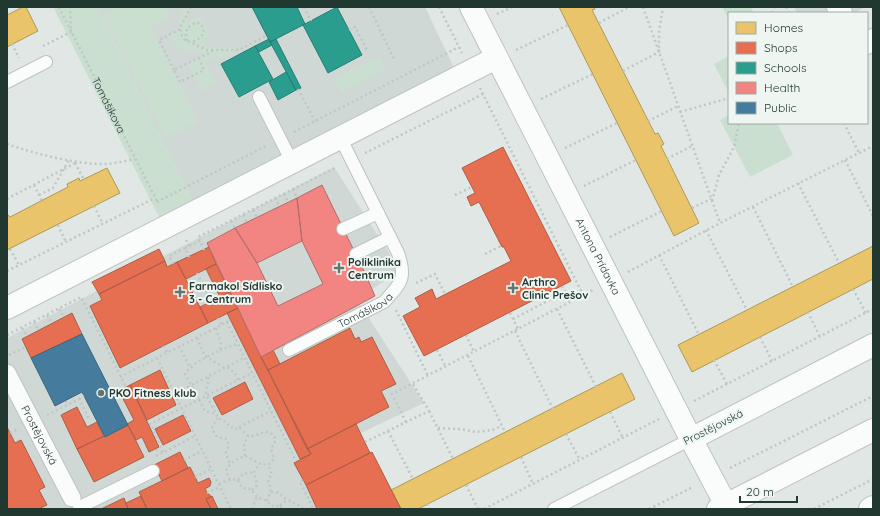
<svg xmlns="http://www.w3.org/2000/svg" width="880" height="516" font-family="Quicksand,sans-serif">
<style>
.built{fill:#cfd8d4}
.green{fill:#cbdfd1}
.homes{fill:#e9c46a;stroke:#ad9a59}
.shops{fill:#e76f51;stroke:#ac5e47}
.schools{fill:#2a9d8f;stroke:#277f73}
.health{fill:#f28482;stroke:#b36d6a}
.public{fill:#457b9d;stroke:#3a677d}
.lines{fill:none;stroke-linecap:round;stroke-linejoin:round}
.service-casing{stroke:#bec3c1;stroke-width:14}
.pedestrian-casing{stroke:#bec3c1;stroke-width:19}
.minor-casing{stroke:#bec3c1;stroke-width:24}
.tertiary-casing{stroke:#bec3c1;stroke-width:24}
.path{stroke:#bfc7c5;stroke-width:2.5;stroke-dasharray:2 3;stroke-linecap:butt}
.service{stroke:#fafbfb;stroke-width:12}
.pedestrian{stroke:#fafbfb;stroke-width:17}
.minor{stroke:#fafbfb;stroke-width:22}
.tertiary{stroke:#fafbfb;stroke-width:22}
.poi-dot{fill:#647570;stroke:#eff6f2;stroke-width:1.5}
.labels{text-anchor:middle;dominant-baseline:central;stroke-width:4;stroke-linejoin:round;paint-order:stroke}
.street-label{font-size:11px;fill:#213831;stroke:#eff6f2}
.poi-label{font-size:11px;font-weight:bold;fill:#213831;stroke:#eff6f2;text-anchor:start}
</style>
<rect width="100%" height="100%" fill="#e1e7e4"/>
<path class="built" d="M97 7H425L457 74 194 205Z
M794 7H866L854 13H797Z
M334 167 400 270 357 300 424 403 348 439 385 509H7V338Z"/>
<path class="green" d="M53 7H97L194 205 161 221Z
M116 7H166L171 16 151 28 198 122 165 138 103 14Z
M185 7H191L185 18 187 23 200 16 211 35 200 43 208 47H238L231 55 216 56 205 61 217 83 202 91 188 64 205 55 194 49 185 51 178 48 170 35 180 29 179 21Z
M722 7H751L754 13H729V19Z
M380 56 386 69 342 92 335 79Z
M729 56V93L714 64Z
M729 115V123H777L793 155 750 177 720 120Z"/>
<path class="homes" d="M23 7H26L38 31 7 47V15Z
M559 7H594L595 9 592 10 655 134 658 133 664 144 661 146 699 223 674 236Z
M107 168 120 193 7 250V214L10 217 68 187 67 184 79 178 80 181Z
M873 246V279L692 372 678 345Z
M622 373 635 399 418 509H401L391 490Z"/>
<path class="shops" d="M503 147 571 281 424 356 403 316 420 307 415 298 432 289 436 299 511 261 504 247H502L479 202 471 206 467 197 475 193 462 168Z
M209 247 216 264 186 279 177 262Z
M159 249 165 261 99 294 92 282Z
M165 261 167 267 177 262 208 323 120 368 90 306 102 300 99 294Z
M216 264 230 292 220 297 206 269Z
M230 292 238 308 208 323 200 307Z
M238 308 261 357 311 454 300 459 227 313Z
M72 313 82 334 31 358 22 339Z
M350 328 355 339 359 337 361 342 372 337 396 384 381 391 389 407 307 449 268 370Z
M273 350 280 364 268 370 261 357Z
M160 370 176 405 147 420 130 385Z
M245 382 253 399 222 415 213 398Z
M130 385 159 447 149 452 142 437 136 440 127 424 134 420 119 391Z
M77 407 87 427 97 422 104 436 77 449 61 415Z
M183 415 191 431 163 445 155 429Z
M356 424 370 453 306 485 294 463 311 454 307 449Z
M128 425 144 457 94 482 77 449Z
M7 427 15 443 21 440 45 487 39 490 47 505 38 509H7Z
M180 452 188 468 162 481 154 465Z
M372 452 401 509H317L306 485Z
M190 467 198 483 209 478 211 482 210 486 205 489 208 494H209L211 497 206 499 211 509H147L139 492Z
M141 496 147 509H128L126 503Z
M212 496 218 509H211L206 499Z
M124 498 128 509H101Z"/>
<path class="schools" d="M252 7H297L305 24 270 42Z
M337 7 362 55 328 73 303 25Z
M269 39 272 45 259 52 255 46Z
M276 39 301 88 296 90 270 42Z
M255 46 273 79 239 97 221 64Z
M286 72 296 90 278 100 269 82Z"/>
<path class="health" d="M322 185 364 271 375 296 261 357 207 243 235 228 257 263 278 306 323 284 302 241 297 198Z
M297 198 302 241 257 263 235 228Z"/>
<path class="public" d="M82 334 128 425 105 437 82 392 55 406 31 358Z"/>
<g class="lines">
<g class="service-casing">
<g id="service">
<path d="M7 82 46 62"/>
<path d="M259 97 292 162"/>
<path d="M343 229 378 213"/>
<path d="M356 254 390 237"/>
<path id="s2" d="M289 350 384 302C401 283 407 279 398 253L340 137"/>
<path d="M79 509 80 507 153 471"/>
<path d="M554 509 691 439"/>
</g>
</g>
<g class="pedestrian-casing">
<g id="pedestrian">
<path id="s3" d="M7 373 72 498"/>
</g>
</g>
<g class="minor-casing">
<g id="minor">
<path id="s4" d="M471 7 691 439 726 505"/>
<path d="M838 7 841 13"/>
<path d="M867 43 873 40"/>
<path d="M7 308 496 58"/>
<path d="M691 439 873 345"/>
<path d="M870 509 873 507"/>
</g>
</g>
<g class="tertiary-casing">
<path id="tertiary" d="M718 509 873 430"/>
</g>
<g class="path">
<path id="s1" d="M59 7 158 203"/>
<path d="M191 7 181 26V34L185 40 207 50H239L267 35"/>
<path d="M304 7 311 21"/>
<path d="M369 7 394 59"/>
<path d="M439 7 462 53"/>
<path d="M643 7 720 223"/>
<path d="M786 7 789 13"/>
<path d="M772 13 774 7"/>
<path d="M497 14 512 7"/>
<path d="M599 23 629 7"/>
<path d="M349 30 355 27 367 50"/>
<path d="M187 41 186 34 187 28 195 23H200C208 32 201 39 192 42"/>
<path d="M12 44 19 58"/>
<path d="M43 46 71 32 70 7"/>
<path d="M516 50 568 25"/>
<path d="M199 58 204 70 180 82 174 70 213 51"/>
<path d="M174 70 159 40 180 29"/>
<path d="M623 71 659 52V31L663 7"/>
<path d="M480 88 583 295"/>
<path d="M298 89 315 121"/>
<path d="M541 99 593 74"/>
<path d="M680 112 729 98"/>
<path d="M648 121 678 106"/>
<path d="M844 123 859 153"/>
<path d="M294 132 459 47"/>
<path d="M7 144C36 154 77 165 108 164 117 163 126 161 135 159"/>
<path d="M565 148 617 123"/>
<path d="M365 153 483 94"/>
<path d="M667 159 692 146"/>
<path d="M845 160 873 216"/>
<path d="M75 163 84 180"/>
<path d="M798 183 839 263"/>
<path d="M34 185 42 201"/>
<path d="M584 186 636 160"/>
<path d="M293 189 297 198"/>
<path d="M284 194 288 202"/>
<path d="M39 195 53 188 69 160"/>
<path d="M455 195 472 187"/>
<path d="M275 198 279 206"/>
<path d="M7 199 77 162"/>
<path d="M712 201 719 175 734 147 739 123"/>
<path d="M157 202 266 146"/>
<path d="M94 206 103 224"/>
<path d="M753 207 793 287"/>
<path d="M692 208 711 199"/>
<path d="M253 210 257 218"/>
<path d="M243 215 247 223"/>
<path d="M231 221 235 228"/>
<path d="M58 225 66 242"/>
<path d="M706 230 747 310"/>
<path d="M610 237 662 211"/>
<path d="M186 240 189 246"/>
<path d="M10 249 19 265"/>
<path d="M204 250 198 237 337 167"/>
<path d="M485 254 501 246"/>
<path d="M659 255 699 335"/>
<path d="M189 257 185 248 200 241"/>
<path d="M173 264 169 256 185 248"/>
<path d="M7 271 155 198"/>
<path d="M628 272 720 223 873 146"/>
<path d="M197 273 211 302"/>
<path d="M416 283 435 274 445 294"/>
<path d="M562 286 570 302"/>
<path d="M853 289 866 313"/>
<path d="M59 309 64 317"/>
<path d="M557 309 596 387"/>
<path d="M396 310 428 376"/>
<path d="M808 312 820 337"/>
<path d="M510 313 518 329"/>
<path d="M47 315 51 323"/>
<path d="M218 318 222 325"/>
<path d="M513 319 565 292"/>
<path d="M34 322 38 330"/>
<path d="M227 322 296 461"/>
<path d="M22 328 27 336"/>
<path d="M216 328 221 344 220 350C207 358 195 360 185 374L205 411 216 414 218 418 226 422 230 427 236 429 239 427C242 430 245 435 250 436 259 437 269 424 276 440L271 449 274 458 271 463C260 468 255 459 245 456 237 459 229 463 226 471L230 480"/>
<path d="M515 331 553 409"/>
<path d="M7 335 81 297 126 387"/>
<path d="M466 335 474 352"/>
<path d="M760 337 772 361"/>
<path d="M197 338 205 356 223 367 228 368 235 373 238 380"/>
<path d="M163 346 167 352"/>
<path d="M179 346 190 367"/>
<path d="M220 350 237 344"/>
<path d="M437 350 446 367"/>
<path d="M9 355 26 347"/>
<path d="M468 356 505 432"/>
<path d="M157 358 231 509"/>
<path d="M714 360 727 384"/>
<path d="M120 377 231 320"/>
<path d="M208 377C209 383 206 386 206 392 207 399 213 407 216 413"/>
<path d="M174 394 244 358"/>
<path d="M79 399 84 396"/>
<path d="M66 401 67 405"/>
<path d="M694 401 873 309"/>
<path d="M429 411 453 459"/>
<path d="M610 412 623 438"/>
<path d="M47 415 79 399 89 419"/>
<path d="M218 418 213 425 212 429 217 437 226 439 229 444 226 453 230 465"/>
<path d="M406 422 392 394 593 290"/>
<path d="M239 427 271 411"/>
<path d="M438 428 460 429 476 432 492 430 502 426"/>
<path d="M388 431 413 479"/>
<path d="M10 433 18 429"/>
<path d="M566 434 580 460"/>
<path d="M365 442 429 411 413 384"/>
<path d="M156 449 158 454"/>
<path d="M163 452 150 424 252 373"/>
<path d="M156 456 195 436"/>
<path d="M245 456 244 445 248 435"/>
<path d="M521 457 533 484"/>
<path d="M184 460 202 451"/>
<path d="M730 468 873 396"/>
<path d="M195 477 211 469"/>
<path d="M238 480 243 474 254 472"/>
<path d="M303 480 300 482 313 508 310 509"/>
<path d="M219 484C225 481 231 478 238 480 240 487 243 489 251 489L257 497 267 501 270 505 275 507 280 505 282 509"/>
<path d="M466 485 478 509"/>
<path d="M252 490 256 487 257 484 254 472 259 464"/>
<path d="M271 492C282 492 280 496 288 500 295 504 297 503 303 509"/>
<path d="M207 493 220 487"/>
<path d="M267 501 271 489 268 480 272 474 268 464"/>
<path d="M427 504 430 509"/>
<path d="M280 505 287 500"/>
<path d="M252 509 257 497"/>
<path d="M484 509 659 419"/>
<path d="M649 509 693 487"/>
<path d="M814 509 873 479"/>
</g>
<use href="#service" class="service"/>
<use href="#pedestrian" class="pedestrian"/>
<use href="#minor" class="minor"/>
<use href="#tertiary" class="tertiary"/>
</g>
<g class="poi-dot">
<path d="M337 262h4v4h4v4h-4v4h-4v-4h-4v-4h4z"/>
<path d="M511 282h4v4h4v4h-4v4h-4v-4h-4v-4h4z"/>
<path d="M178 286h4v4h4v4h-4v4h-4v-4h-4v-4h4z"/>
<circle cx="101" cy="393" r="4"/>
</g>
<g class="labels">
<g class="street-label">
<text stroke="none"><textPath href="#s1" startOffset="110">Tomášikova</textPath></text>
<text stroke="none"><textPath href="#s4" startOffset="280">Antona Prídavka</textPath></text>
<text stroke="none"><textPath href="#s2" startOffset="86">Tomášikova</textPath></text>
<text transform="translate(713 427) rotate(-27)">Prostějovská</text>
<text stroke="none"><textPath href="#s3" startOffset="70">Prostějovská</textPath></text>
</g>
<g class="poi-label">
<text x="348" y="262">Poliklinika<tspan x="348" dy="13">Centrum</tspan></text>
<text x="522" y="282">Arthro<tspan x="522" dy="13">Clinic Prešov</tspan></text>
<text x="189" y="286">Farmakol Sídlisko<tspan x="189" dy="13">3 - Centrum</tspan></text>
<text x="109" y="393">PKO Fitness klub</text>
</g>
</g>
<rect width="880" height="516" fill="none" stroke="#213831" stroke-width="16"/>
<rect x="728" y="12" width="140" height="112" fill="#eff6f2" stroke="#9daaa5"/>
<rect x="736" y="22" width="20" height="12" fill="#e9c46a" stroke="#9daaa5"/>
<text x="764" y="32" font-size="12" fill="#213831">Homes</text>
<rect x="736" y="42" width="20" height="12" fill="#e76f51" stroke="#9daaa5"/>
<text x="764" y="52" font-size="12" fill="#213831">Shops</text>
<rect x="736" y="62" width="20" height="12" fill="#2a9d8f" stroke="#9daaa5"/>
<text x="764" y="72" font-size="12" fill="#213831">Schools</text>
<rect x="736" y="82" width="20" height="12" fill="#f28482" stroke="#9daaa5"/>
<text x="764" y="92" font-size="12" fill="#213831">Health</text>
<rect x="736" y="102" width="20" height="12" fill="#457b9d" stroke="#9daaa5"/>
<text x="764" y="112" font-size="12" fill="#213831">Public</text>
<path d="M740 496v6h57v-6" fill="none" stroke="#213831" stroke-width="2"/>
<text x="746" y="496" font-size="12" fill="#213831" stroke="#eff6f2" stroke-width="3" paint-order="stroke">20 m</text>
</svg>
